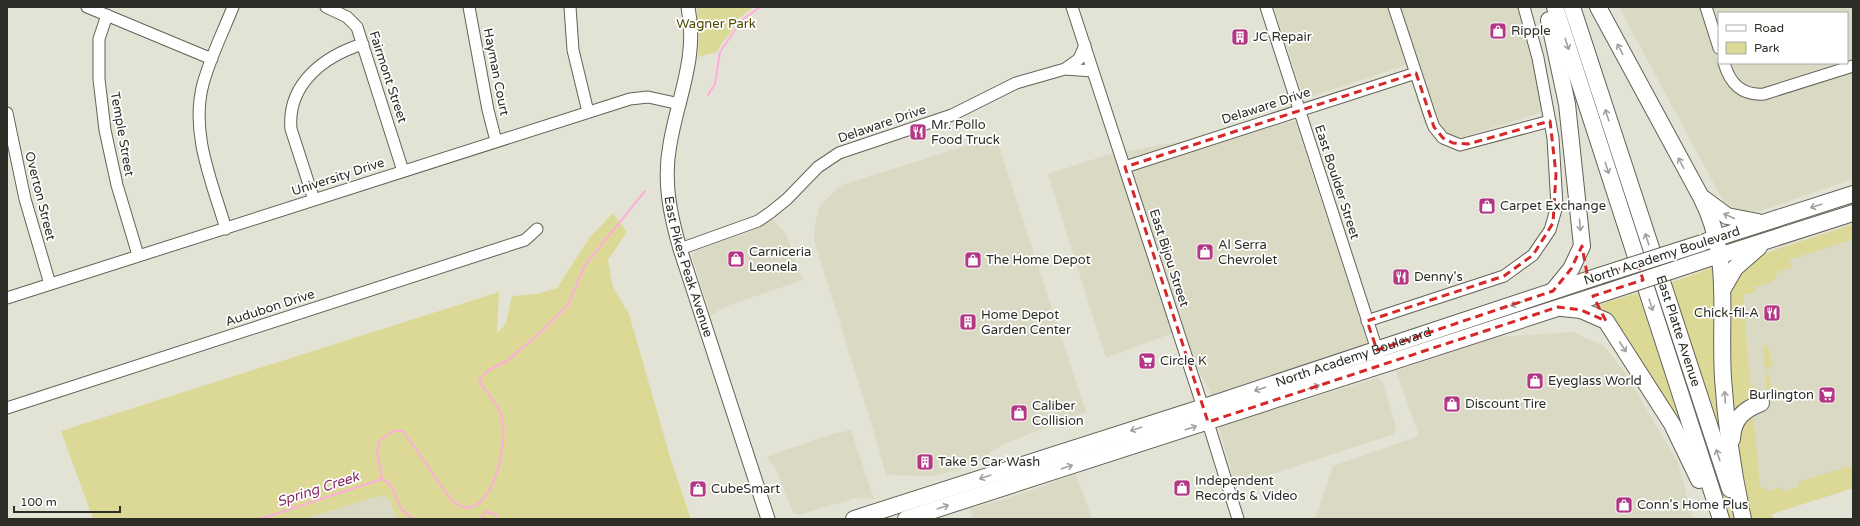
<svg xmlns="http://www.w3.org/2000/svg" width="1860" height="526" font-family="'Varela Round',sans-serif">
<style>
.built{fill:#dad9c4;fill-rule:evenodd}
.green{fill:#dcd996}
.lines{fill:none;stroke-linecap:round;stroke-linejoin:round}
.stream{stroke:#feaeda;stroke-width:2}
.minor-casing{stroke:#626256;stroke-width:13}
.major-casing{stroke:#626256;stroke-width:15}
.highway-casing{stroke:#626256;stroke-width:18}
.minor{stroke:#fff;stroke-width:11}
.major{stroke:#fff;stroke-width:13}
.highway{stroke:#fff;stroke-width:16}
.highway-bridge-casing{stroke:#626256;stroke-width:18;stroke-linecap:butt}
.highway-bridge{stroke:#fff;stroke-width:16}
.oneway{stroke:#a0a09e}
.marked{fill:none;stroke:#d62828;stroke-width:3;stroke-dasharray:8 5;stroke-linejoin:round}
.labels{text-anchor:middle;dominant-baseline:central;stroke-width:3.5;stroke-linejoin:round;paint-order:stroke}
.park-label{font-size:13px;fill:#4e4a05;stroke:#fff}
.poi-label{font-size:13px;fill:#2d2d27;stroke:#fff;text-anchor:start}
.street-label{font-size:13px;fill:#2d2d27;stroke:#fff}
.water-label{font-size:14px;font-style:italic;fill:#872d65;stroke:#fff}
</style>
<rect width="100%" height="100%" fill="#e3e3d5"/>
<path class="built" d="M1274 7H1523L1549 110 1462 137 1436 142 1424 122 1406 65 1304 99Z
M1619 7H1853V179L1760 211 1728 210ZM1719 13H1847V63H1719Z
M1295 121 1368 344 1216 403 1178 331 1106 358 1048 174 1107 155Z
M997 141 1086 412 1004 444 970 466 934 476 886 475 877 442 814 240 815 224 820 205 842 185 978 142Z
M773 219 786 234 803 280 724 307 711 316 692 256 695 251 751 231Z
M1853 224V488L1772 514 1736 462 1727 304 1772 250Z
M1572 332 1604 346 1626 374 1678 463 1693 519H1315L1333 466 1419 436 1396 371 1496 337Z
M1377 378 1382 381 1396 427 1394 434 1236 486 1219 429 1220 425 1263 410 1309 399Z
M851 430 874 499 856 498 798 515 792 510 775 466 766 457 832 434Z
M1076 474 1092 519H973L970 509 1006 499Z
M382 495 390 500 397 519H303Z"/>
<path class="green" d="M697 7H754L739 18 730 34 722 42 717 52 698 57 699 34Z
M613 213 627 232 608 260 613 287 629 314 671 460 691 519H397L390 500 382 495 304 519H93L61 431 499 292 497 334 506 323 512 296 536 294 557 288 590 237Z
M1853 224V239L1789 260 1792 267 1779 271 1772 282 1754 287 1756 292 1743 295 1750 385 1755 386V389L1751 390 1760 486 1768 491 1781 487 1783 492 1798 487 1799 482 1853 465V488L1772 514 1773 519H1750L1732 427 1727 304 1733 277 1761 255Z
M1714 267 1725 449 1670 283Z
M1659 287 1734 519H1723L1648 290Z
M1638 293 1680 422 1606 317 1600 304Z
M1766 345 1768 347 1774 365 1766 368 1773 388 1777 387 1779 388V390L1771 393 1767 391 1763 348Z"/>
<g class="lines">
<path class="stream" d="M708 95 715 84 720 52 742 20 760 7
M382 479 377 451 380 440 394 431H403L452 501C458 504 464 510 471 507 496 500 506 444 503 423 501 405 487 395 479 381L487 371 507 361 542 331 568 305 585 265 645 191
M382 479C395 484 394 497 401 508 404 513 410 516 414 519
M260 519 382 479
M481 519 486 511 496 515V519"/>
<g class="minor-casing">
<path id="minor" d="M87 7 212 59
M326 7 347 17 357 27 403 171
M469 7 488 110 496 141
M570 7 573 50 588 112
M1072 7 1210 429 1238 519
M1266 7 1379 356
M1394 7 1431 119 1434 127 1443 138 1460 145 1550 121
M1706 7 1719 48
M107 15 99 39V79L105 130 117 185 138 255
M1724 63C1730 83 1741 96 1764 94L1853 66
M1065 69 1093 71
M7 113 25 199 50 284
M1125 167 1416 73
M314 200 291 129C287 84 324 56 363 44
M226 229C212 182 190 133 203 84 210 58 223 32 233 7
M680 249 758 221 771 212 787 199 818 167 839 153 952 115 1016 83 1065 69 1079 59 1085 45
M7 298 630 99 648 97 680 104
M1367 321 1504 276 1533 255 1550 230 1557 206 1553 138 1538 58 1524 7
M7 408 525 240 537 229"/>
</g>
<g class="major-casing">
<g id="major">
<path id="s1" d="M688 7C698 57 678 97 670 144 663 181 670 214 680 249L768 519"/>
</g>
</g>
<g class="highway-casing">
<g id="highway">
<path d="M1555 7 1721 519"/>
<path id="s2" d="M1572 7 1730 489"/>
<path d="M1598 7 1701 197C1732 258 1719 312 1723 378 1726 425 1733 473 1743 519"/>
<path d="M1549 20 1567 104 1582 246 1571 269 1553 291"/>
<path d="M1704 199 1727 216 1758 222"/>
<path d="M1707 241 1853 194"/>
<path d="M1712 258 1853 213"/>
<path d="M1724 287 1735 268 1759 247"/>
<path d="M1562 308 1581 310 1606 321 1672 424 1699 480"/>
<path d="M1732 439C1733 419 1743 410 1761 403"/>
<path id="s3" d="M854 519 1216 403 1599 276"/>
<path d="M906 519 1604 293"/>
</g>
</g>
<use href="#minor" class="minor"/>
<use href="#major" class="major"/>
<use href="#highway" class="highway"/>
<g class="highway-bridge-casing">
<path id="highway-bridge" d="M1599 276 1702 243
M1604 293 1710 258"/>
</g>
<use href="#highway-bridge" class="highway-bridge"/>
</g>
<defs><path id="oneway-shaft" d="M-6 0H5M1.5-3L5.5 0L1.5 3" fill="none" stroke-width="1.6" stroke-linecap="round" stroke-linejoin="round"/></defs>
<g class="oneway">
<use href="#oneway-shaft" transform="translate(1567 44) rotate(72)"/>
<use href="#oneway-shaft" transform="translate(1620 49) rotate(-118)"/>
<use href="#oneway-shaft" transform="translate(1607 115) rotate(-108)"/>
<use href="#oneway-shaft" transform="translate(1681 163) rotate(-118)"/>
<use href="#oneway-shaft" transform="translate(1607 168) rotate(72)"/>
<use href="#oneway-shaft" transform="translate(1816 206) rotate(162)"/>
<use href="#oneway-shaft" transform="translate(1729 216) rotate(-156)"/>
<use href="#oneway-shaft" transform="translate(1580 225) rotate(85)"/>
<use href="#oneway-shaft" transform="translate(1647 239) rotate(-108)"/>
<use href="#oneway-shaft" transform="translate(1516 304) rotate(161)"/>
<use href="#oneway-shaft" transform="translate(1651 305) rotate(72)"/>
<use href="#oneway-shaft" transform="translate(1623 347) rotate(57)"/>
<use href="#oneway-shaft" transform="translate(1314 387) rotate(-18)"/>
<use href="#oneway-shaft" transform="translate(1260 389) rotate(162)"/>
<use href="#oneway-shaft" transform="translate(1725 397) rotate(-94)"/>
<use href="#oneway-shaft" transform="translate(1191 428) rotate(-18)"/>
<use href="#oneway-shaft" transform="translate(1136 429) rotate(162)"/>
<use href="#oneway-shaft" transform="translate(1718 455) rotate(-108)"/>
<use href="#oneway-shaft" transform="translate(1067 467) rotate(-18)"/>
<use href="#oneway-shaft" transform="translate(985 477) rotate(162)"/>
<use href="#oneway-shaft" transform="translate(943 507) rotate(-18)"/>
</g>
<path class="marked" d="M1416 73 1434 127 1443 138 1453 143 1468 144 1550 121 1556 174 1553 223 1533 255 1504 276 1367 321 1377 350 1553 291 1571 269 1582 246 1588 279 1638 263 1643 280 1593 296 1606 321 1581 310 1558 307 1208 422 1125 167Z"/>
<defs>
<g id="shop-square" transform="scale(0.9)"><rect x="-9" y="-9" width="18" height="18" rx="4" fill="#b43786" stroke="#fff"/><path d="M-5-2.5h2.3a2.7 3.5 0 0 1 5.4 0H5L5.5 6h-11ZM-1.5-2.5h3a1.5 2.3 0 0 0-3 0Z" fill="#fff"/></g>
<g id="building-square" transform="scale(0.9)"><rect x="-9" y="-9" width="18" height="18" rx="4" fill="#b43786" stroke="#fff"/><path d="M-4-6H4V6H1V3H-1V6H-4ZM-2.5-4.3h1.7v1.8h-1.7ZM.8-4.3h1.7v1.8H.8ZM-2.5-1h1.7V.8h-1.7ZM.8-1h1.7V.8H.8Z" fill="#fff"/></g>
<g id="restaurant-square" transform="scale(0.9)"><rect x="-9" y="-9" width="18" height="18" rx="4" fill="#b43786" stroke="#fff"/><path d="M-5-6h1v4h1v-4h1v4h1v-4h1v5L-1.5 .5V6h-2V.5L-5-1ZM5-6V6H3V1.5H1.5Q1.5-4 5-6Z" fill="#fff"/></g>
<g id="supermarket-square" transform="scale(0.9)"><rect x="-9" y="-9" width="18" height="18" rx="4" fill="#b43786" stroke="#fff"/><path d="M-6-5.5h2.5l.6 2H6L4.5 2H-2.5L-4.4-4H-6ZM-1.5 3.2a1.3 1.3 0 1 0 .1 0ZM3 3.2a1.3 1.3 0 1 0 .1 0Z" fill="#fff"/></g>
</defs>
<g fill-rule="evenodd">
<use href="#shop-square" x="1498" y="31"/>
<use href="#building-square" x="1240" y="37"/>
<use href="#restaurant-square" x="918" y="132"/>
<use href="#shop-square" x="1487" y="206"/>
<use href="#shop-square" x="1205" y="252"/>
<use href="#shop-square" x="736" y="259"/>
<use href="#shop-square" x="973" y="260"/>
<use href="#restaurant-square" x="1401" y="277"/>
<use href="#restaurant-square" x="1772" y="313"/>
<use href="#building-square" x="968" y="322"/>
<use href="#supermarket-square" x="1147" y="361"/>
<use href="#shop-square" x="1535" y="381"/>
<use href="#supermarket-square" x="1827" y="395"/>
<use href="#shop-square" x="1452" y="404"/>
<use href="#shop-square" x="1019" y="413"/>
<use href="#building-square" x="925" y="462"/>
<use href="#shop-square" x="1182" y="488"/>
<use href="#shop-square" x="698" y="489"/>
<use href="#shop-square" x="1624" y="505"/>
</g>
<g class="labels">
<g class="park-label">
<text x="716" y="24">Wagner Park</text>
</g>
<g class="poi-label">
<text x="1511" y="31">Ripple</text>
<text x="1253" y="37">JC Repair</text>
<text x="931" y="125">Mr. Pollo<tspan x="931" dy="15">Food Truck</tspan></text>
<text x="1500" y="206">Carpet Exchange</text>
<text x="1218" y="245">Al Serra<tspan x="1218" dy="15">Chevrolet</tspan></text>
<text x="749" y="252">Carniceria<tspan x="749" dy="15">Leonela</tspan></text>
<text x="986" y="260">The Home Depot</text>
<text x="1414" y="277">Denny's</text>
<text x="1759" y="313" text-anchor="end">Chick-fil-A</text>
<text x="981" y="315">Home Depot<tspan x="981" dy="15">Garden Center</tspan></text>
<text x="1160" y="361">Circle K</text>
<text x="1548" y="381">Eyeglass World</text>
<text x="1814" y="395" text-anchor="end">Burlington</text>
<text x="1465" y="404">Discount Tire</text>
<text x="1032" y="406">Caliber<tspan x="1032" dy="15">Collision</tspan></text>
<text x="938" y="462">Take 5 Car Wash</text>
<text x="1195" y="481">Independent<tspan x="1195" dy="15">Records &amp; Video</tspan></text>
<text x="711" y="489">CubeSmart</text>
<text x="1637" y="505">Conn's Home Plus</text>
</g>
<g class="street-label">
<text transform="translate(496 72) rotate(79)">Hayman Court</text>
<text transform="translate(388 77) rotate(72)">Fairmont Street</text>
<text transform="translate(1266 106) rotate(-18)">Delaware Drive</text>
<text transform="translate(882 124) rotate(-19)">Delaware Drive</text>
<text transform="translate(122 134) rotate(80)">Temple Street</text>
<text transform="translate(338 177) rotate(-18)">University Drive</text>
<text transform="translate(1337 182) rotate(72)">East Boulder Street</text>
<text transform="translate(40 196) rotate(76)">Overton Street</text>
<text transform="translate(1662 256) rotate(-18)">North Academy Boulevard</text>
<text transform="translate(1169 258) rotate(72)">East Bijou Street</text>
<text stroke="none"><textPath href="#s1" startOffset="265">East Pikes Peak Avenue</textPath></text>
<text transform="translate(270 308) rotate(-18)">Audubon Drive</text>
<text stroke="none"><textPath href="#s2" startOffset="341">East Platte Avenue</textPath></text>
<text stroke="none"><textPath href="#s3" startOffset="525">North Academy Boulevard</textPath></text>
</g>
<g class="water-label">
<text transform="translate(318 489) rotate(-18)">Spring Creek</text>
</g>
</g>
<rect width="1860" height="526" fill="none" stroke="#2d2d27" stroke-width="16"/>
<rect x="1718" y="12" width="130" height="52" fill="#ffffff" stroke="#ababa9"/>
<rect x="1726" y="25" width="20" height="6" fill="#ffffff" stroke="#ababa9"/>
<text x="1754" y="32" font-size="12" fill="#2d2d27">Road</text>
<rect x="1726" y="42" width="20" height="12" fill="#dcd996" stroke="#ababa9"/>
<text x="1754" y="52" font-size="12" fill="#2d2d27">Park</text>
<path d="M14 506v6h106v-6" fill="none" stroke="#2d2d27" stroke-width="2"/>
<text x="20" y="506" font-size="12" fill="#2d2d27" stroke="#ffffff" stroke-width="3" paint-order="stroke">100 m</text>
</svg>
